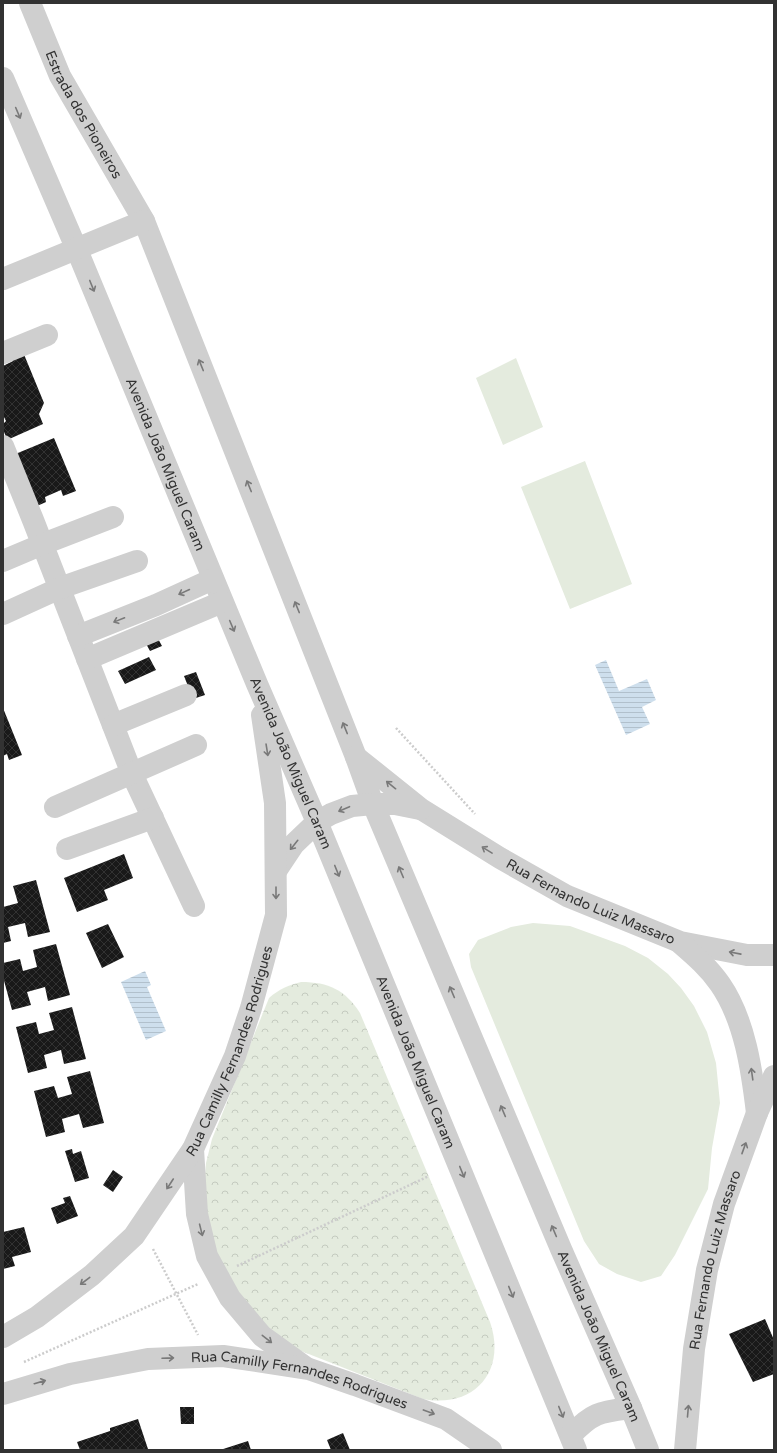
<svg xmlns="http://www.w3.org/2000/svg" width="777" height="1453" font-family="'Varela Round',sans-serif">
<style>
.grass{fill:#e4ebde}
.park{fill:url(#park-crowns)}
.water{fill:url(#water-rules)}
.building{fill:url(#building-cross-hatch)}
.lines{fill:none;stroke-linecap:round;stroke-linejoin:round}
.path{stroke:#ccc;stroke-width:2.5;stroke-dasharray:2 2;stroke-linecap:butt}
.minor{stroke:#cfcfcf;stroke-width:22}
.oneway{stroke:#797979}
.labels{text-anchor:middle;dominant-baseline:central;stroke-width:4;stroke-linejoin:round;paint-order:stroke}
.street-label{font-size:14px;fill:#323232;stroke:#fff}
</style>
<defs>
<pattern id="park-crowns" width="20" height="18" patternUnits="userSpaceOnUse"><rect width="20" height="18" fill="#e4ebde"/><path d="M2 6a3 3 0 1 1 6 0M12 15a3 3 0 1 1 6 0" fill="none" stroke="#c4cabf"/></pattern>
<pattern id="water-rules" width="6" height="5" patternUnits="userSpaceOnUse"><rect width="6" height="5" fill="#cedfed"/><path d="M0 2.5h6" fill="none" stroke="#b1c0cc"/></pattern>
<pattern id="building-cross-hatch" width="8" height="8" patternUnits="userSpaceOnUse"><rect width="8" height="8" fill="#191919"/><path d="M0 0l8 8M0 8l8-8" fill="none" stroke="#323232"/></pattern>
</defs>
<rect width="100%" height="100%" fill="#fff"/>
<path class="grass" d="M516 358 543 427 503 445 476 378Z
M585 461 632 584 570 609 521 487Z
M533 923 570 926 625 946 648 958 668 974 681 988 694 1006 707 1032 716 1063 720 1103 712 1148 708 1189 675 1255 661 1276 641 1282 617 1274 599 1264 584 1241 471 967 469 954 478 940 511 927Z"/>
<path class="park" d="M301 982C329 982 345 990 360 1013L490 1322C507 1371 474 1409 423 1399L296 1349 276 1336 228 1282 210 1237 204 1188 206 1163 212 1139 269 998C279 989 289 985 301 982Z"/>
<path class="water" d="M606 660 619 691 647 679 656 700 642 707 650 724 626 735 595 665Z
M145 971 151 985 147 987 166 1031 146 1040 121 982Z"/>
<path class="building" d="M23 352 44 403 39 414 43 424 7 440 3 429V424L6 421 3 415V366L13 361 12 357Z
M54 438 76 491 63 496 61 490 45 497 46 502 35 507 13 455Z
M156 635 162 646 150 651 144 640Z
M149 657 156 670 125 684 118 671Z
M196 672 205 695 193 699 184 676Z
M3 708 22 755 9 760 7 754 3 756Z
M124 854 133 878 104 890 108 900 77 912 64 878Z
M36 880 50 932 28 937 25 923 8 927 11 941 3 943V907L18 903 13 886Z
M108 924 124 957 102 968 86 933Z
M56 944 70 995 48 1001 45 987 27 992 31 1005 12 1010 3 977V963L20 959 23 971 37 967 33 950Z
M72 1007 86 1059 64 1064 61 1050 44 1055 47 1068 28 1073 16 1027 36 1022 39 1034 54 1030 49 1013Z
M90 1071 104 1123 83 1128 79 1114 62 1119 65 1132 46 1137 34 1091 54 1086 58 1098 72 1094 67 1077Z
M72 1149 73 1154 81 1151 89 1178 75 1182 65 1151Z
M113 1170 123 1177 113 1192 103 1185Z
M70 1196 78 1216 57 1224 51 1208 65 1203 63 1198Z
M24 1227 31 1252 12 1257 15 1266 3 1269V1232Z
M765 1319 774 1340V1374L753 1382 729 1334Z
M180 1407H194V1424H181Z
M138 1419 148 1449 143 1450H80L77 1442 110 1431V1428Z
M343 1433 350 1450H331L327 1440Z
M248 1441 251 1450H220Z"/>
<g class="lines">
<path class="path" d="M396 728 475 814
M153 1249 198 1335
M237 1266 429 1176
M24 1362 198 1284"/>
<g class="minor">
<path id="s1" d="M30 3 60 76 144 221 356 757 373 804 561 1249 631 1408 648 1450"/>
<path id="s2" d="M3 78 77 250 257 684 317 822 576 1450"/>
<path d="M3 279 144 221"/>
<path d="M3 353 47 335"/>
<path d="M3 446 33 520 132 774 194 906"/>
<path d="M3 561 43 544 113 517"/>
<path d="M3 614 60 588 137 561"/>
<path d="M78 636 156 605 213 579"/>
<path d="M87 659 222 602"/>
<path d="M113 725 186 695"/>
<path id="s3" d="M356 757 421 809 500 858 567 896 680 942 747 955H774"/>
<path d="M55 807 196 745"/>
<path d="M67 849 153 818"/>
<path d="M276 871 294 844 317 822 331 814 352 806 373 804H395L420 809"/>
<path d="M680 943C695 956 709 968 720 984 745 1020 752 1071 757 1113"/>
<path d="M193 1149 197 1214 207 1256 230 1298 262 1336 305 1367"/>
<path id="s4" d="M3 1337 37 1317 92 1275 134 1236 193 1149 235 1056 251 1008 276 915 275 803 262 715"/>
<path id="s5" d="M3 1394 70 1374 148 1359 223 1356 309 1369 355 1385 446 1419 491 1450"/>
<path d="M571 1435C593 1412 600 1412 631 1408"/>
<path id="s6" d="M685 1450 694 1349 707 1270 724 1204 757 1113 774 1076"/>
</g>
</g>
<defs><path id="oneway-shaft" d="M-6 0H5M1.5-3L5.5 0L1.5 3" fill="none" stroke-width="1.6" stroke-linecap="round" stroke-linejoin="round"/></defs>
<g class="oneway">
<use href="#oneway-shaft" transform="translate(18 113) rotate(67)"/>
<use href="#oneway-shaft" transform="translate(92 286) rotate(68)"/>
<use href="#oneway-shaft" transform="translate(201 365) rotate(-112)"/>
<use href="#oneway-shaft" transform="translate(249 486) rotate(-112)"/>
<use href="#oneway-shaft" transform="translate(184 592) rotate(155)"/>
<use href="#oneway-shaft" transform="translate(297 607) rotate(-112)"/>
<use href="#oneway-shaft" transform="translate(119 620) rotate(158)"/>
<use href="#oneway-shaft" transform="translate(232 626) rotate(67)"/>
<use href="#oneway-shaft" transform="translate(345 728) rotate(-112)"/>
<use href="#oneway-shaft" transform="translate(267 750) rotate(81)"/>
<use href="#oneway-shaft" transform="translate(391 785) rotate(-141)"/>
<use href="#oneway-shaft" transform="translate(344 809) rotate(157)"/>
<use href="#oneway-shaft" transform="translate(294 845) rotate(129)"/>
<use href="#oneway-shaft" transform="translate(487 850) rotate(-148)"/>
<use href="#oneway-shaft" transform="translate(337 871) rotate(68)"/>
<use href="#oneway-shaft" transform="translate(401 872) rotate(-113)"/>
<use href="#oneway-shaft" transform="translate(276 893) rotate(90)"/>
<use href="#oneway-shaft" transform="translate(735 953) rotate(-169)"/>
<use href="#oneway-shaft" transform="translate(452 992) rotate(-113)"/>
<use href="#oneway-shaft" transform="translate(752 1074) rotate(-98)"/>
<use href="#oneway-shaft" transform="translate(503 1111) rotate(-113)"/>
<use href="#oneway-shaft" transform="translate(744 1148) rotate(-70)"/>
<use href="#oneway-shaft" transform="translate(462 1172) rotate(68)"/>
<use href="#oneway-shaft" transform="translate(170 1184) rotate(123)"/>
<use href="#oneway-shaft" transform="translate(201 1230) rotate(76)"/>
<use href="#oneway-shaft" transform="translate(554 1231) rotate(-113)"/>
<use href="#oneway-shaft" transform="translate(85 1281) rotate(143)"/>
<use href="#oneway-shaft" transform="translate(511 1292) rotate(68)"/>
<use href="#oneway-shaft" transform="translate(267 1339) rotate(38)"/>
<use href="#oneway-shaft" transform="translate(168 1358) rotate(-2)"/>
<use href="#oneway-shaft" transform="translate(40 1382) rotate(-16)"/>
<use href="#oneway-shaft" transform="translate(688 1411) rotate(-85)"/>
<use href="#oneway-shaft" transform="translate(429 1412) rotate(20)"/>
<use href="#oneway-shaft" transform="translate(561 1412) rotate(68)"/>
</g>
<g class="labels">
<g class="street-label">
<text stroke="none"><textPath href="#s1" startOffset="124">Estrada dos Pioneiros</textPath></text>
<text stroke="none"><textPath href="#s2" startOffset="419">Avenida João Miguel Caram</textPath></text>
<text stroke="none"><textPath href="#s2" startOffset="743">Avenida João Miguel Caram</textPath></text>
<text stroke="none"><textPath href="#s3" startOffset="277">Rua Fernando Luiz Massaro</textPath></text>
<text stroke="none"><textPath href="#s4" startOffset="376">Rua Camilly Fernandes Rodrigues</textPath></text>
<text stroke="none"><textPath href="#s2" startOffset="1067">Avenida João Miguel Caram</textPath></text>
<text stroke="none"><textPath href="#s6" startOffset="193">Rua Fernando Luiz Massaro</textPath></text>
<text stroke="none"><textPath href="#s1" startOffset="1451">Avenida João Miguel Caram</textPath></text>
<text stroke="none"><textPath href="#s5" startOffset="304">Rua Camilly Fernandes Rodrigues</textPath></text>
</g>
</g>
<rect width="777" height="1453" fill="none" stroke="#323232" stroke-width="8"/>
</svg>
